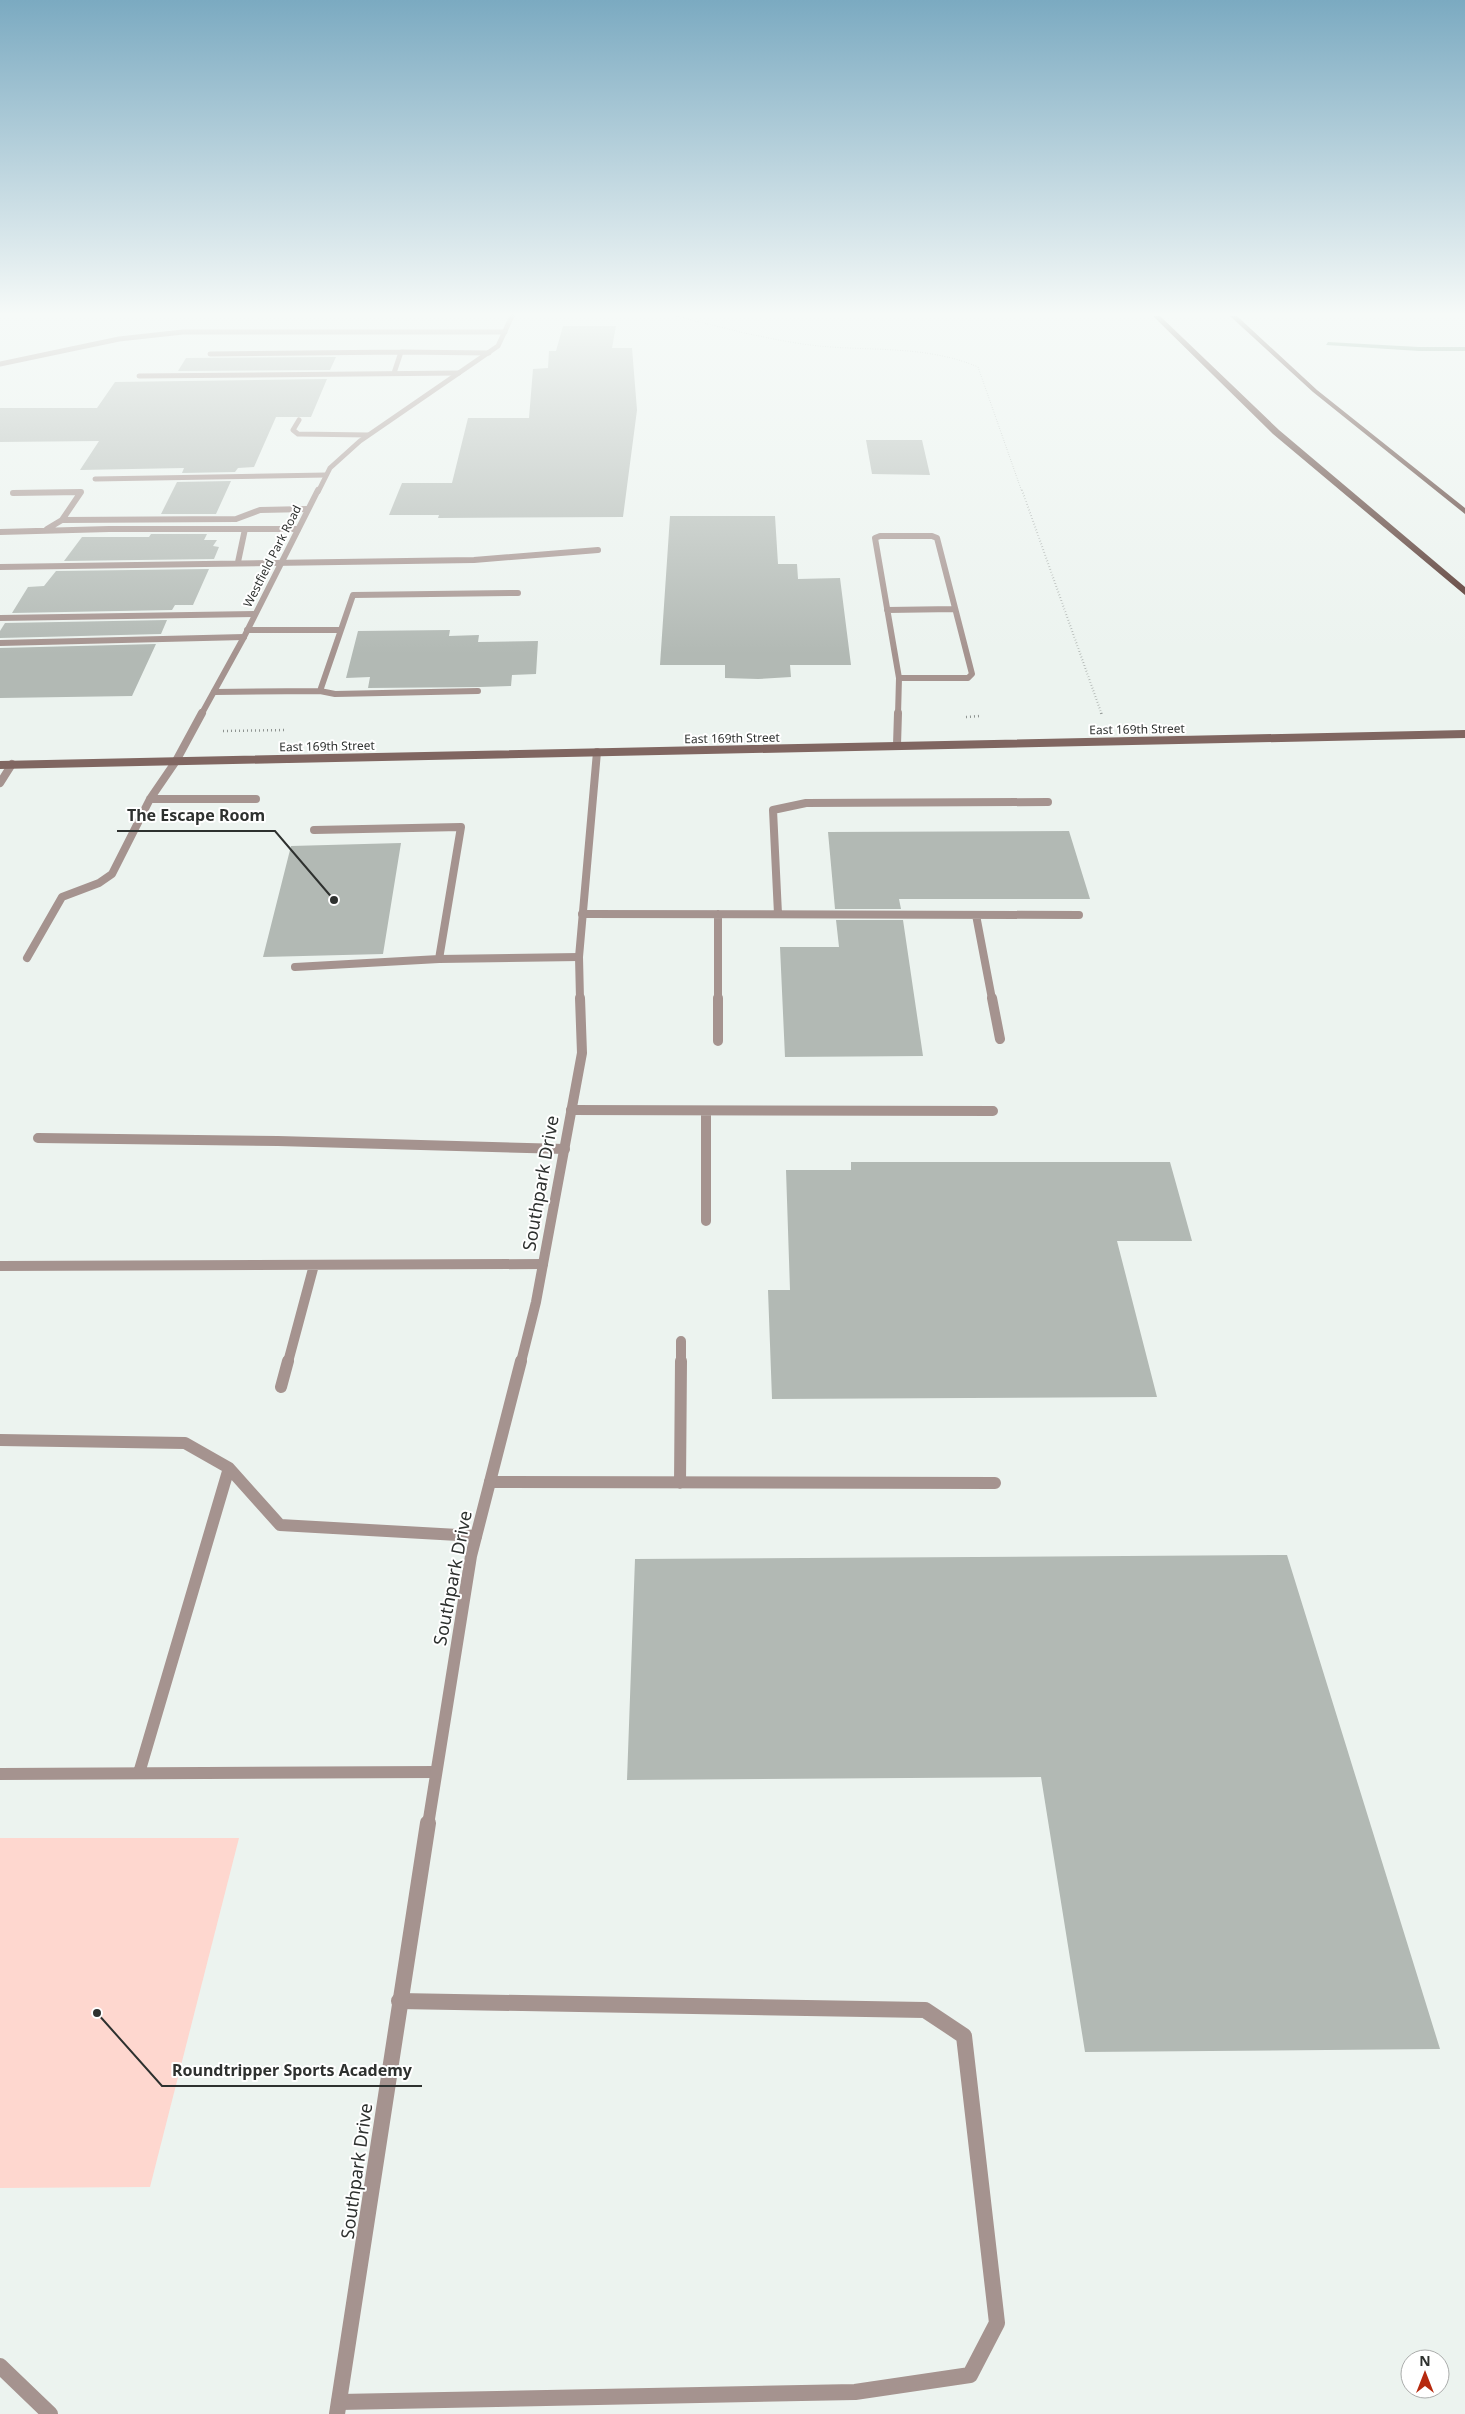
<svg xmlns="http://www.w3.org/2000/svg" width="1465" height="2414" font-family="'Noto Sans',sans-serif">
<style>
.green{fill:#fed7cf}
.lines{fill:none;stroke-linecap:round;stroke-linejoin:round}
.stream{fill:#789c87;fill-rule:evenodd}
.building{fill:#b2b9b4}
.path-far2{stroke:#8e9390;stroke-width:1;stroke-dasharray:0.5 2;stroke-linecap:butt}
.path-far1{stroke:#8e9390;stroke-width:2;stroke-dasharray:0.5 2.5;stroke-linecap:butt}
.path{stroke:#8e9390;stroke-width:2.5;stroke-dasharray:1 3;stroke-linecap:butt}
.lane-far5{stroke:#a5938f;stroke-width:5}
.lane-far4{stroke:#a5938f;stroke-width:6}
.lane-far3{stroke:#a5938f;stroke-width:8}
.lane-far2{stroke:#a5938f;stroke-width:10}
.lane-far1{stroke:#a5938f;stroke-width:12}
.lane{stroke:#a5938f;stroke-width:16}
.street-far5{stroke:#a5938f;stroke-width:5}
.street-far4{stroke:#a5938f;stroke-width:6}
.street-far3{stroke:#a5938f;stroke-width:8}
.street-far2{stroke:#a5938f;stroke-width:10}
.street-far1{stroke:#a5938f;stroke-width:12}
.street{stroke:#a5938f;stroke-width:16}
.secondary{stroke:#806661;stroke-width:8}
.highway{fill:#4e2d26;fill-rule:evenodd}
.labels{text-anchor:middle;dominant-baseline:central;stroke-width:4;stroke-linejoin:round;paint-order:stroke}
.far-street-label{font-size:12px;fill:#2e312f;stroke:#fff}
.near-street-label{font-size:18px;fill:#2e312f;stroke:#fff}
.leader{fill:none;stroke:#2e312f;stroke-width:2}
.callout-dot{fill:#2e312f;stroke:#fff;stroke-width:2}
.callout-label{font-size:16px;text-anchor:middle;font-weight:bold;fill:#2e312f;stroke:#fff;stroke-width:4;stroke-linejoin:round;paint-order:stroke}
</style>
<rect width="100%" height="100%" fill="#ecf3ef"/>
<path class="green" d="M0 1838H239L150 2187 0 2188Z"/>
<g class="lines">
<path class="stream" d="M1328 342 1419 347H1465V351H1419L1326 345Z"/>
</g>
<path class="building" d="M563 326H616L612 348H632L637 410 623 517 438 518 439 515H389L402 483H452L468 418H529L533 369 548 368 549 351H556Z
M336 357 330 370 178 371 186 358Z
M327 379 311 417H276L254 467 238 468 235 472 182 473 184 468 80 470 99 441 0 442V408H97L115 382Z
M866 440H922L930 475 872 474Z
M231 481 216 514H161L177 482Z
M670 516H775L778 564H797L798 579 840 578 851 665H790L791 677 758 679 725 678V665H660Z
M151 534H207L204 540H217L213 546 219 547 214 559 64 561 82 537H149Z
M209 569 193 605H175L172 610 12 613 28 587 44 586 56 571Z
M167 620 161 634 0 638V631L5 623Z
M450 630 449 636 479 635 478 642 538 641 536 674 512 675 511 686 480 687 368 688 370 677 346 678 358 631Z
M156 644 132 696 0 698V648Z
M1069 831 1090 899H899L901 909H835L828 832Z
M401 843 383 954 263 957 291 846Z
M836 920H903L923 1056 785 1057 780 947H839Z
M851 1162H1170L1192 1241H1117L1157 1397 772 1399 768 1290H790L786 1170H851Z
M1287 1555 1440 2049 1085 2052 1041 1777 627 1780 635 1559Z"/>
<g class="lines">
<path class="path-far2" d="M676 316C720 327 764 339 810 345 866 352 924 344 978 367L1022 492"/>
<path class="path-far1" d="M1022 490 1102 715"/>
<path class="path" d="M1101 713 1102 716
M966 717 980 716
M223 731 287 730"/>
<path class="lane-far5" d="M401 352 489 353
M210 354 401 352 394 373
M0 364 119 339 183 332H505
M139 376 459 373
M299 420 293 430 298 434 368 435
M95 479 326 475"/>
<path class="lane-far4" d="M13 493 81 492 62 520
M47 529 62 520 236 519 260 510 307 509
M0 532 109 529H298
M880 536H932L937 538 972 674 968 678H899L875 538Z
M238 562 245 529
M0 567 474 560 598 550
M887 610 955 609
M0 618 254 614
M247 630H340
M0 643 244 637
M320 691 353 595 518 593
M214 692 320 691 335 694 478 691
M898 715 899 678"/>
<path class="lane-far3" d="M897 745 898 713
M0 783 12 764
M150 799H256
M314 830 461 827 439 959
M582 914 1079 915
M718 914V999
M778 914 773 810 806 803 1048 802
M976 915 992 999
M27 958 62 897 99 883 112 874 150 799 176 761
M295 967 439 959 579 957"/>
<path class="lane-far2" d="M718 998V1041
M992 998 1000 1039
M571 1110 993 1111
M706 1111V1221
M38 1138 278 1141 565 1149
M0 1266 543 1264
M288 1362 314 1265
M681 1362V1341"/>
<path class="lane-far1" d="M281 1387 288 1361
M0 1440 185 1443 229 1468 280 1525 476 1536
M490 1482 995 1483
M680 1483 681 1361
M139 1773 229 1468
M0 1774 436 1772"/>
<path class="lane" d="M0 2366 50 2414
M339 2402 855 2392 970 2375 997 2323 964 2036 925 2010 399 2001"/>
<path class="street-far5" d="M318 492 330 468 360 441 498 346 512 316"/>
<path class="street-far4" d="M201 715 244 637 318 490"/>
<path class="street-far3" d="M176 761 202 713
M580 999 579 957 597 752"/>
<path class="street-far2" d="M521 1362 536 1302 582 1053 580 998"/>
<path class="street-far1" d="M428 1825 471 1556 521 1361"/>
<path class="street" d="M337 2414 428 1823"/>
<path class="secondary" d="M0 765 1465 734"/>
<path class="highway" d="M1153 316H1160L1279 430 1465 587V595L1273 434Z
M1230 316H1237L1317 390 1465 508V514L1313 392Z"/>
</g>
<linearGradient id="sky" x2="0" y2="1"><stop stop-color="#7baac1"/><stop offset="0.48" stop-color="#f6faf8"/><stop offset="1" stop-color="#f6faf8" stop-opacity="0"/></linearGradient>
<rect width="1465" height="654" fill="url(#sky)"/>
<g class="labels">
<g class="far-street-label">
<text transform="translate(272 556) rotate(-63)">Westfield Park Road</text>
<text transform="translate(1137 729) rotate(-1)">East 169th Street</text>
<text transform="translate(732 738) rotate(-1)">East 169th Street</text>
<text transform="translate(327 746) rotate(-1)">East 169th Street</text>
</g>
<g class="near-street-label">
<text transform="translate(540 1183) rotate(-80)">Southpark Drive</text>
<text transform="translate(452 1578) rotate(-79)">Southpark Drive</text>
<text transform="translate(356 2171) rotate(-82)">Southpark Drive</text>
</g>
</g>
<path class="leader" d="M334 900L275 831H117M97 2013L162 2086H422"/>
<g class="callout-dot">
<circle cx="334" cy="900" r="5"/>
<circle cx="97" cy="2013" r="5"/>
</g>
<g class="callout-label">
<text x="196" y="821">The Escape Room</text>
<text x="292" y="2076">Roundtripper Sports Academy</text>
</g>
<g transform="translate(1425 2374)"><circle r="24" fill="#ffffff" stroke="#abadac"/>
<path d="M0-4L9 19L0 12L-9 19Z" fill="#b62a0f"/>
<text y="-8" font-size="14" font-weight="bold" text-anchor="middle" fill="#2e312f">N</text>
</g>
</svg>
